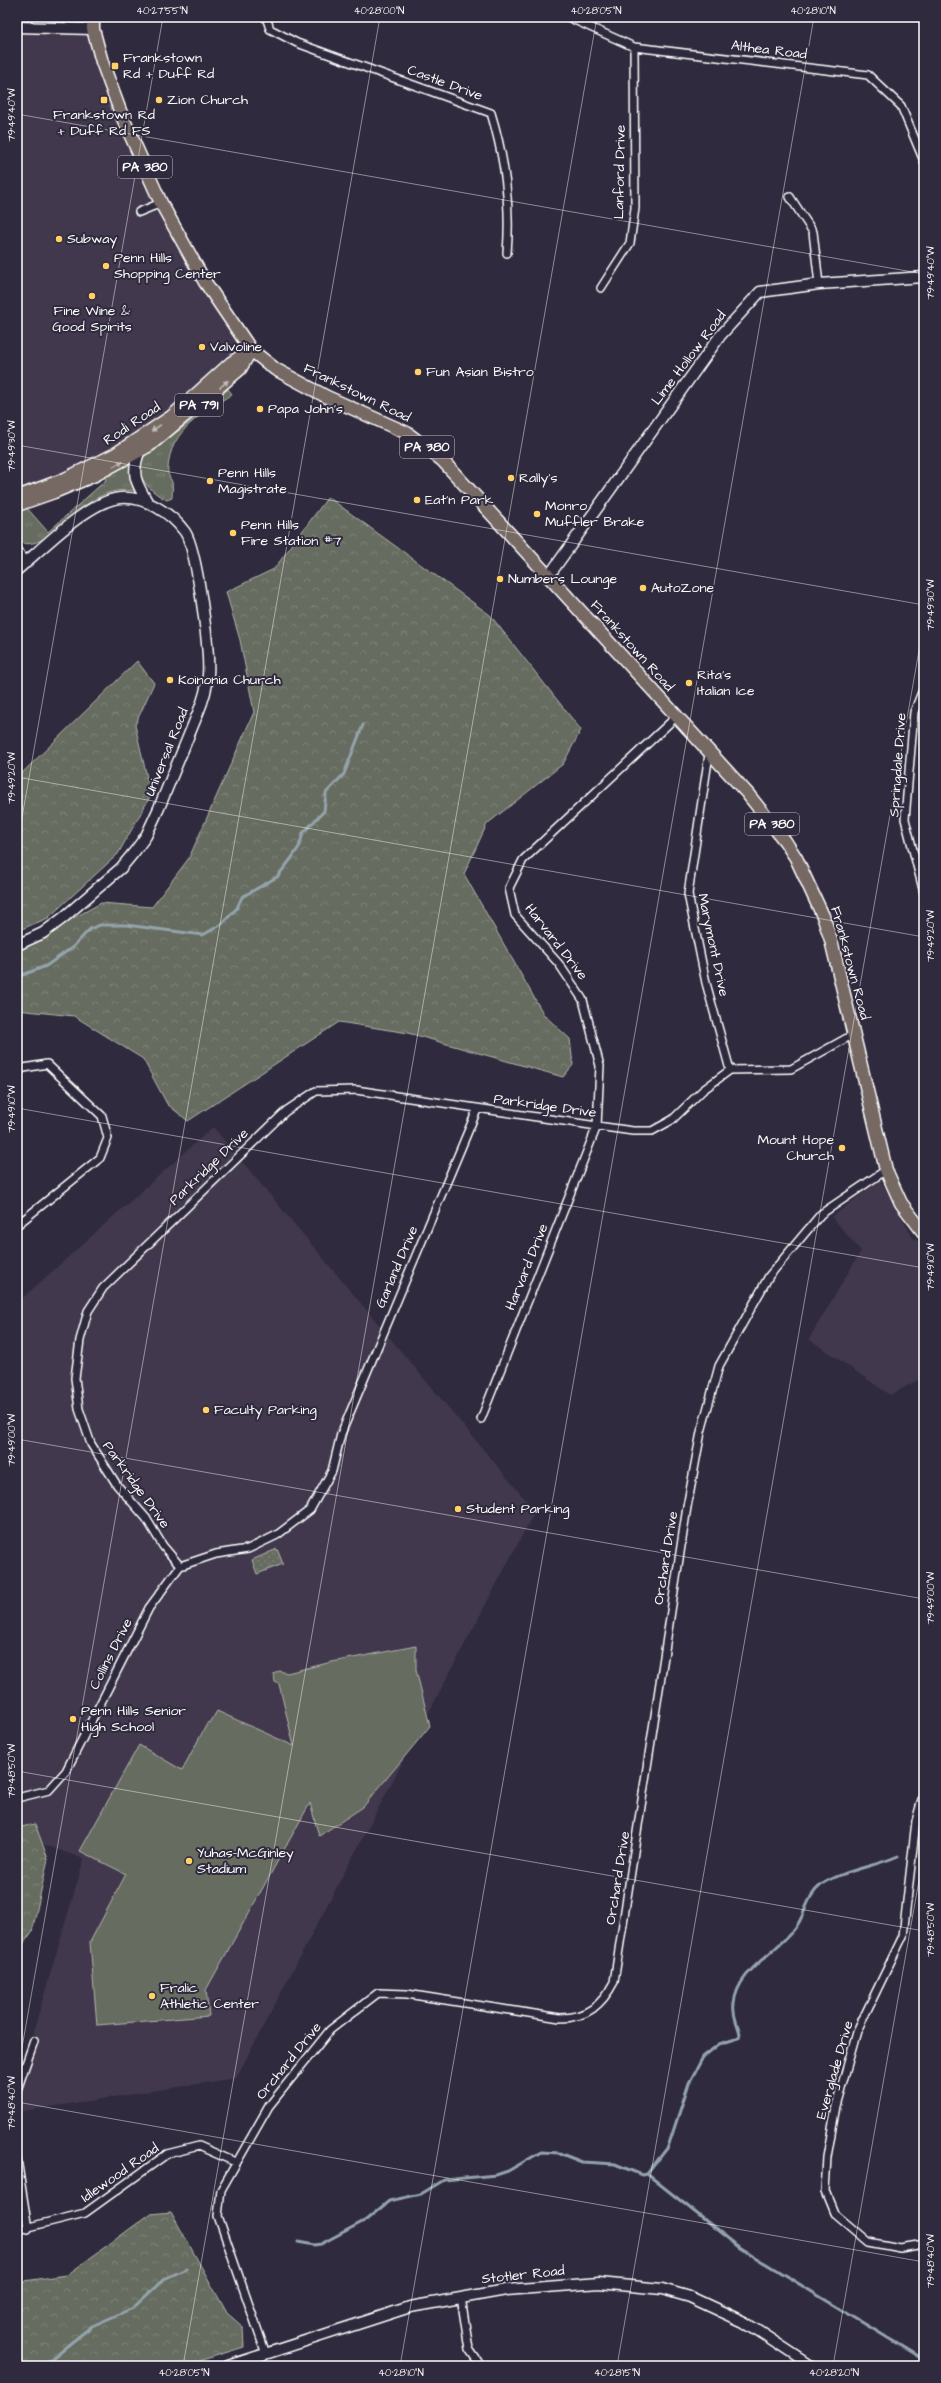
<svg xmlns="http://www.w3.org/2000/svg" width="941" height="2383" font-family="'Architects Daughter',sans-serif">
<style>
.built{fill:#42394e}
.grass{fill:url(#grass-tufts);stroke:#b2b6af}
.forest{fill:url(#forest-crowns);stroke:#b2b6af}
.garden{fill:url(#garden-dots);stroke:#b2b6af}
.pitch{fill:#666c5f;stroke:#b2b6af}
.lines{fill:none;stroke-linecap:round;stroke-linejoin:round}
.stream{stroke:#94a3ad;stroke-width:3}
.street-casing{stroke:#fff;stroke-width:10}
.secondary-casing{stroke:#fff;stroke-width:13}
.primary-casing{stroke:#fff;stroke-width:15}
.street{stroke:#2f2a3d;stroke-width:7}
.secondary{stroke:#2f2a3d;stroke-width:10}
.primary{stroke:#766964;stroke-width:12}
.oneway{fill:#c1bcb9}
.ticks{fill:none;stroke:#fff;stroke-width:1;stroke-opacity:0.45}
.poi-dot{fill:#ffd166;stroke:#2f2a3d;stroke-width:1.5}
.labels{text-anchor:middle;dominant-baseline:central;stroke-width:4;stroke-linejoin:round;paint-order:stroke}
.shield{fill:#2f2a3d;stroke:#c1bfc5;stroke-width:1}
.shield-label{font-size:13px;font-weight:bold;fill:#fff}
.street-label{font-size:14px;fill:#fff;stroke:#2f2a3d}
.poi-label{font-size:14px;fill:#fff;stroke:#2f2a3d;text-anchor:start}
.neatline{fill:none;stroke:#fff;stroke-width:1.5}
.ticks-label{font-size:10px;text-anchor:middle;fill:#fff}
</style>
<defs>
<pattern id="grass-tufts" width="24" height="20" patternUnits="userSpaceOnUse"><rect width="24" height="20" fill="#666c5f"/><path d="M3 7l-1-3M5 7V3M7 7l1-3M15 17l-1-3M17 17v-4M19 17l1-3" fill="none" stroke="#7d8277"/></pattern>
<pattern id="forest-crowns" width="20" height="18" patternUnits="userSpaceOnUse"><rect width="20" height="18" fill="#666c5f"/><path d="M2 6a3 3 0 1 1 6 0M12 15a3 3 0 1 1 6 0" fill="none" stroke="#7d8277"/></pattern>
<pattern id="garden-dots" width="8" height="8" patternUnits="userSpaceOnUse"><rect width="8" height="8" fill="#666c5f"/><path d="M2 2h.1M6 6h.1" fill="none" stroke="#7d8277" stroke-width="1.8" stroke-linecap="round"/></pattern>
</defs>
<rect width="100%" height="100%" fill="#2f2a3d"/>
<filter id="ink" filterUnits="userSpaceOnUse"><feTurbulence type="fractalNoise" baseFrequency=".025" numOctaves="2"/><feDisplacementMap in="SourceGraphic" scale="8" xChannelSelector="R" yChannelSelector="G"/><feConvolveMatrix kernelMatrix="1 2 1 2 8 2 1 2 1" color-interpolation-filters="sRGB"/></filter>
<g filter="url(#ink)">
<path class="built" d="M17 27 93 29 161 203 251 350 143 437 17 497Z
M213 1127 535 1511 236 2078 17 2112V2087L84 1859 17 1835V1303Z
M880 1180 913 1238 924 1245V1377L890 1395 809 1339 861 1251 832 1217Z"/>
<path class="grass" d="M228 389 232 394C203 413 170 430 168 468 167 475 170 477 172 482 173 487 172 493 172 498L167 500C148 491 127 470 150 451 159 443 169 438 178 431 196 418 212 404 228 389Z
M128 463 130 465 131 479 135 491C81 481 51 559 17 541V512L26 507 48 532 106 480 105 476Z"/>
<path class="forest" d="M328 497 490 615 581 730 563 764 487 824 464 874 544 1015 570 1039 573 1065 563 1077 408 1033 339 1022 188 1121 167 1104 143 1059 74 1016 17 1010V949L101 903 152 907 189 858 254 712 240 640 226 592 274 569Z
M137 661 154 683 135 725 151 795 118 854 48 918 17 931V778Z
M35 1824 48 1859 32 1932 17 1952V1828Z
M171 2212 227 2313 243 2327 244 2347 183 2366H17V2282L67 2275 150 2214Z"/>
<path class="garden" d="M277 1549 283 1564 257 1574 252 1560Z"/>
<path class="pitch" d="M416 1646V1670L430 1726 363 1807 319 1836 310 1803 206 1990 209 2016 97 2025 90 1942 126 1874 80 1851 139 1745 182 1770 208 1722 210 1723 217 1711 294 1746 279 1684 275 1682 274 1674 279 1671 287 1673 332 1662Z"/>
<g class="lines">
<path class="stream" d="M17 977 46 966 73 947 90 929 100 925H126L203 935 222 924 237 908 242 897 277 877 291 859 299 847 303 833 324 811 326 793 344 774 363 725
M647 2174 740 2248 924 2360
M298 2242 314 2245 321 2244 366 2220 389 2201 421 2194 444 2180 496 2175 508 2171 541 2152 559 2153 582 2162 615 2164 642 2175 647 2174 668 2147 689 2083 703 2057 719 2044 739 2038 740 2034C738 2024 732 2015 734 2004 737 1968 780 1952 798 1924 806 1911 808 1895 821 1885 843 1870 874 1867 898 1856
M42 2366 92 2326 133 2308 164 2279 186 2269"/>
<g class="street-casing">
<path id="street" d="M266 17 270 29 297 43 491 113C505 159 511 205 507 253
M568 17 634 47 868 75 901 106 924 161
M790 197 813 232 819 284
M139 212 161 203
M601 288 630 243 635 208 634 47
M924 687 914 712 905 819 924 893
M709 754 688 894 706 983 730 1070
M17 1072 24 1068 47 1064 102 1116 108 1138 100 1158 17 1225
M477 1110 341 1434 332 1471 310 1510 277 1535 248 1549 216 1554 180 1566 163 1546 146 1518 117 1485 91 1444 79 1409 75 1378 80 1340 88 1311 103 1288 286 1111 316 1091 356 1090 597 1126 633 1131H652L672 1120 703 1090 730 1070 791 1069 854 1034
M481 1419 597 1126 600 1066 583 1000 559 964 515 915 509 888 523 860 676 717
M924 1792 916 1821 903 1936 857 2031 836 2106 827 2157 825 2191 834 2213 868 2242 900 2248 924 2244
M17 1798 49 1790 66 1771 149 1608 180 1566
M17 2090 34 2041
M17 2159 28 2229
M17 2230 85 2213 167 2154 199 2146 235 2162
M461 2297 469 2349 481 2366
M266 2354 218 2216 221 2190 269 2106 330 2030 378 1993 407 1994 560 2018C587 2018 602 2005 614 1982L687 1507 701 1432 719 1366 769 1276 821 1214 886 1170"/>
</g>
<g class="secondary-casing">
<path id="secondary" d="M17 27 93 29
M139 452C131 475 136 483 148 503
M17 552 26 563
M17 570C42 549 88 501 120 498 145 496 171 513 185 532 197 550 210 651 208 675 207 688 203 701 198 713L159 808 146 836 135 851 121 868 63 918 43 933 17 945
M548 577 720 336 760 292 819 284 924 277
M228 2366 410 2307 506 2290 599 2283 662 2289 690 2297 744 2322 811 2366"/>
</g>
<g class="primary-casing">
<path id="primary" d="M93 17V29L102 62 122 116 161 203 205 282 251 350 275 369 327 397 407 433 442 460 747 793 785 841 796 858 823 916 831 940 886 1170 901 1203 924 1233
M17 497 65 479 114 455 171 417 231 363 249 351
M17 505 54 492 95 475 150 445 240 369 251 350"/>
</g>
<use href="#street" class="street"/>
<use href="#secondary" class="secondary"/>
<use href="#primary" class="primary"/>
</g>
<defs><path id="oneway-solid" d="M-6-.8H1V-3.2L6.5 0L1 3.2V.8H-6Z"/></defs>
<g class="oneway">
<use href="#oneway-solid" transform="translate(224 384) rotate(-42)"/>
<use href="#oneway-solid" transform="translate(156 428) rotate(145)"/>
<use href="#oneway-solid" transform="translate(118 464) rotate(-27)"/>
</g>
</g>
<path class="ticks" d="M17 114 924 274M17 445 924 605M17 777 924 937M17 846 163 17M17 1108 924 1268M17 1439 924 1599M17 1771 924 1931M17 2076 380 17M17 2102 924 2262M183 2366 597 17M400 2366 814 17M617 2366 924 622M833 2366 924 1852"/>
<g class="poi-dot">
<rect x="111" y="62" width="8" height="8" rx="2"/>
<rect x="100" y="96" width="8" height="8" rx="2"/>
<circle cx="159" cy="100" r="4"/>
<circle cx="59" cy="239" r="4"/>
<circle cx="106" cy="266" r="4"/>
<circle cx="92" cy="296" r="4"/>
<circle cx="202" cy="347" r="4"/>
<circle cx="418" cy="372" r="4"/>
<circle cx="260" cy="409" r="4"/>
<circle cx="511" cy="478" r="4"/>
<circle cx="210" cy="481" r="4"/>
<circle cx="417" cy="500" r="4"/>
<circle cx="537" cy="514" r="4"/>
<circle cx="233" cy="533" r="4"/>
<circle cx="500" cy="579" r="4"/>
<circle cx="643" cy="588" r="4"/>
<circle cx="170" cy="680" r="4"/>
<circle cx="689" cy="683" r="4"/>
<circle cx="842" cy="1148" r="4"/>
<circle cx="206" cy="1410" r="4"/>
<circle cx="458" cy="1509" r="4"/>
<circle cx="73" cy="1719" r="4"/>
<circle cx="189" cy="1861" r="4"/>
<circle cx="152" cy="1996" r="4"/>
</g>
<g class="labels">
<g class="shield">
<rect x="118" y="156" width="54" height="22" rx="3"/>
<rect x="175" y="394" width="48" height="22" rx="3"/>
<rect x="400" y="436" width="54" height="22" rx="3"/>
<rect x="745" y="813" width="54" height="22" rx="3"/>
</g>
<g class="shield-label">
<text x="145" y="167">PA 380</text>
<text x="199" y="405">PA 791</text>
<text x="427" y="447">PA 380</text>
<text x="772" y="824">PA 380</text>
</g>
<g class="street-label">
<text transform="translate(769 50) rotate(7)">Althea Road</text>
<text transform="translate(445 83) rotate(20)">Castle Drive</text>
<text transform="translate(620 172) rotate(-89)">Lanford Drive</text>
<text transform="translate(689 358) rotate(-53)">Lime Hollow Road</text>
<text transform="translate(357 393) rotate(26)">Frankstown Road</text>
<text transform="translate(132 424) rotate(-34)">Rodi Road</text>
<text transform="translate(632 646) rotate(48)">Frankstown Road</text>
<text transform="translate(167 752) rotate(-68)">Universal Road</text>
<text transform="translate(898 765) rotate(-86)">Springdale Drive</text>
<text transform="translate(556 942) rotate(52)">Harvard Drive</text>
<text transform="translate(713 945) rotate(78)">Marymont Drive</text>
<text transform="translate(850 963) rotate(75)">Frankstown Road</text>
<text transform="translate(545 1106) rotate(8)">Parkridge Drive</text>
<text transform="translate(209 1167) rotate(-44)">Parkridge Drive</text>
<text transform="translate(397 1267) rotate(-67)">Garland Drive</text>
<text transform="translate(527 1267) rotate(-68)">Harvard Drive</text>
<text transform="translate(136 1485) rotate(54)">Parkridge Drive</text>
<text transform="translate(666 1558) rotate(-81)">Orchard Drive</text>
<text transform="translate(111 1654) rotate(-63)">Collins Drive</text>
<text transform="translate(618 1878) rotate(-81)">Orchard Drive</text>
<text transform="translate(289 2061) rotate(-51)">Orchard Drive</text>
<text transform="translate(835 2070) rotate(-74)">Everglade Drive</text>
<text transform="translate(120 2173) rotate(-35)">Idlewood Road</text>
<text transform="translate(523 2275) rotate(-6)">Stotler Road</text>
</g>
<g class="poi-label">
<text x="123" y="58">Frankstown<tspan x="123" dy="16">Rd + Duff Rd</tspan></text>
<text x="167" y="100">Zion Church</text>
<text x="104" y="115" text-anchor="middle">Frankstown Rd<tspan x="104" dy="16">+ Duff Rd FS</tspan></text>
<text x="67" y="239">Subway</text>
<text x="114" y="258">Penn Hills<tspan x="114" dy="16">Shopping Center</tspan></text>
<text x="92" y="311" text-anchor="middle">Fine Wine &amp;<tspan x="92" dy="16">Good Spirits</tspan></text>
<text x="210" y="347">Valvoline</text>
<text x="426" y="372">Fun Asian Bistro</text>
<text x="268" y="409">Papa John's</text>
<text x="218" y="473">Penn Hills<tspan x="218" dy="16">Magistrate</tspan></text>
<text x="519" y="478">Rally's</text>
<text x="425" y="500">Eat'n Park</text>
<text x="545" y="506">Monro<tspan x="545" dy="16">Muffler Brake</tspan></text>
<text x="241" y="525">Penn Hills<tspan x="241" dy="16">Fire Station #7</tspan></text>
<text x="508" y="579">Numbers Lounge</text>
<text x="651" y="588">AutoZone</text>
<text x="697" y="675">Rita's<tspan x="697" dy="16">Italian Ice</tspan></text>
<text x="178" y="680">Koinonia Church</text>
<text x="834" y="1140" text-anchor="end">Mount Hope<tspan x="834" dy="16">Church</tspan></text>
<text x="214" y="1410">Faculty Parking</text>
<text x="466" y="1509">Student Parking</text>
<text x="81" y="1711">Penn Hills Senior<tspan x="81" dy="16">High School</tspan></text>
<text x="197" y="1853">Yuhas-McGinley<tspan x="197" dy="16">Stadium</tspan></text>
<text x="160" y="1988">Fralic<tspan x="160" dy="16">Athletic Center</tspan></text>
</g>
</g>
<rect width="941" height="2383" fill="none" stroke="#2f2a3d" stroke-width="44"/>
<rect x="22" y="22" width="897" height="2339" class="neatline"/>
<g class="ticks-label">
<text x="162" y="14">40°27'55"N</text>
<text x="379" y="14">40°28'00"N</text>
<text x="596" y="14">40°28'05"N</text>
<text x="813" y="14">40°28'10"N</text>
<text transform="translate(11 115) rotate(-90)" y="4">79°49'40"W</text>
<text transform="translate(930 273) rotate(-90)" y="4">79°49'40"W</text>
<text transform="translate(11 446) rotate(-90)" y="4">79°49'30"W</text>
<text transform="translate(930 605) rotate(-90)" y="4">79°49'30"W</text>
<text transform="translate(11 778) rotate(-90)" y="4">79°49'20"W</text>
<text transform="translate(930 936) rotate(-90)" y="4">79°49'20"W</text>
<text transform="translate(11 1109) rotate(-90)" y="4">79°49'10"W</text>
<text transform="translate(930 1267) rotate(-90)" y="4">79°49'10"W</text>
<text transform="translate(11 1440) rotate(-90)" y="4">79°49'00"W</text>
<text transform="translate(930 1598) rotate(-90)" y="4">79°49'00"W</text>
<text transform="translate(11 1771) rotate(-90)" y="4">79°48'50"W</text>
<text transform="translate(930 1930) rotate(-90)" y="4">79°48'50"W</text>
<text transform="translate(11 2103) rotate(-90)" y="4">79°48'40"W</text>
<text transform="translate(930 2261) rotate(-90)" y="4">79°48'40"W</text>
<text x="184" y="2376">40°28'05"N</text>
<text x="401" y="2376">40°28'10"N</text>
<text x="617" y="2376">40°28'15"N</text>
<text x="834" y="2376">40°28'20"N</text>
</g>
</svg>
